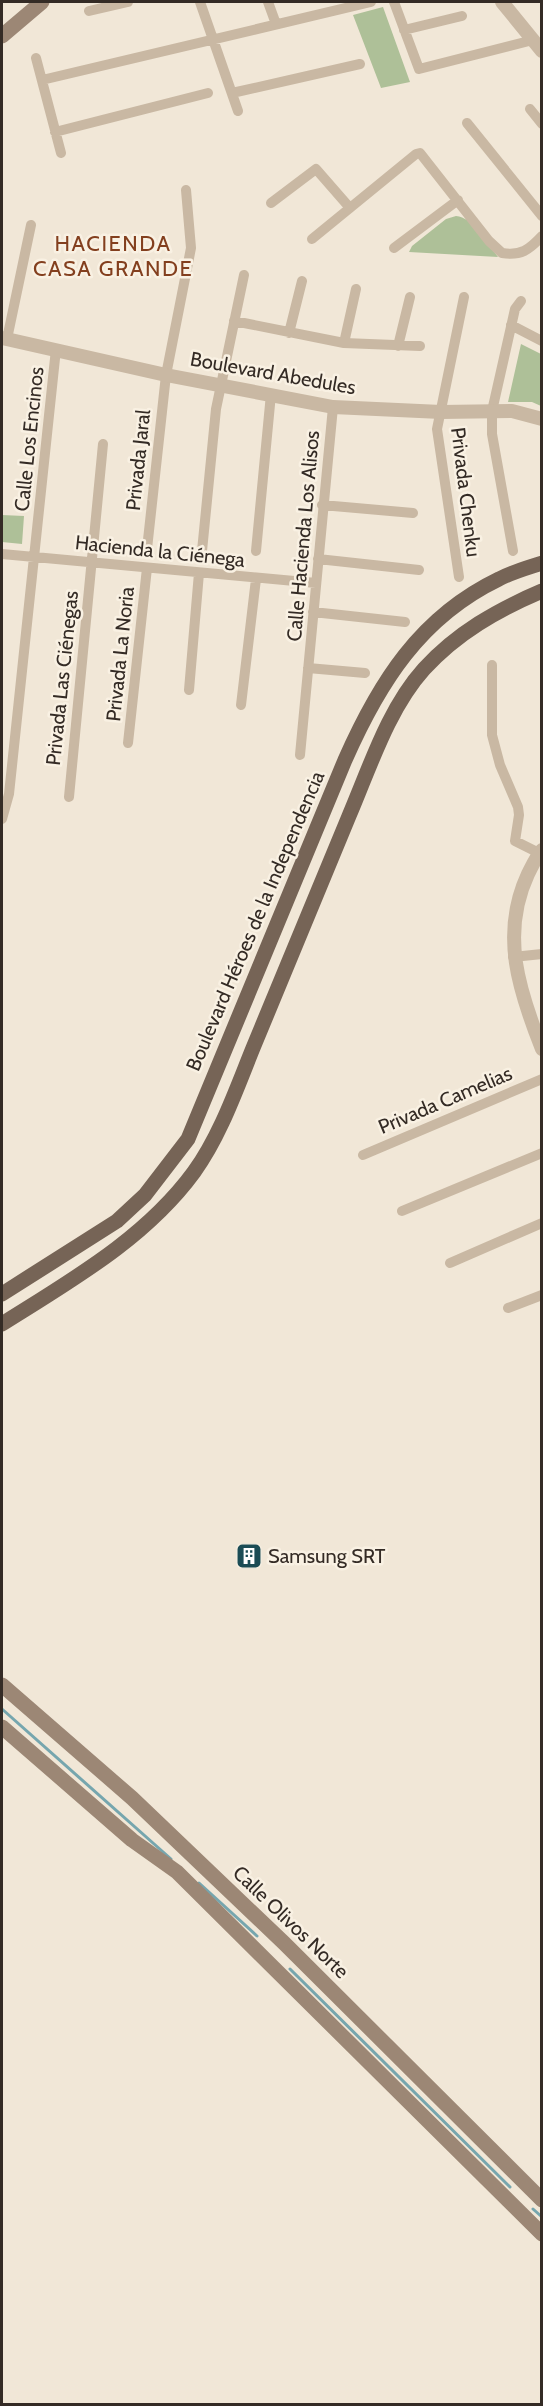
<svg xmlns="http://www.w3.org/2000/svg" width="543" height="2406" font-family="Cabin,sans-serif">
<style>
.green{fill:#aec098}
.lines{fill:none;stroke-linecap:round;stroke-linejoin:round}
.stream{stroke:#76a6ae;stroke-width:3}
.minor{stroke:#c9b8a3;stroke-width:10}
.tertiary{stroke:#c9b8a3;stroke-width:14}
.secondary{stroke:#9c8775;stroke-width:15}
.primary{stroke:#766456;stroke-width:15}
.labels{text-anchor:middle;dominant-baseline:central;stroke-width:5;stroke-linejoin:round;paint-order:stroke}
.street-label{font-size:20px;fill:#342b25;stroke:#f9f1e3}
.poi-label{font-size:20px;fill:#342b25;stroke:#f9f1e3;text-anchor:start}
.quarter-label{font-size:22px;letter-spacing:1.5px;fill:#833f1e;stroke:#f9f1e3}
</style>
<rect width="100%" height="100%" fill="#f1e7d7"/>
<path class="green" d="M383 7 410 82 381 88 353 15Z
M456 216C473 217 488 244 498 257L409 252 412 246 446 219Z
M521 344 541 354V406L532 402H508Z
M2 515 24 516 22 544 2 542Z"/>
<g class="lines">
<path class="stream" d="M2 1709 171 1859
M199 1883 257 1936
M290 1969 510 2187
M533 2209 542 2217"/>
<path class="minor" d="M200 2 238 111
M268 2 276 24
M394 2 419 69 533 40
M89 11 128 2
M404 30 462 16
M36 58 61 153
M42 80 371 2
M232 93 360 64
M530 109 542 124
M467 123 542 216
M55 132 208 93
M271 203 316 169 350 208
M312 239 416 154 420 153 489 241 502 253C521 256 529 250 542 236
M394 248 458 200
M234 321 344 343 420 346
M511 325 542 341
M289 333 302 281
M7 339 31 225
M344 343 356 289
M398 346 410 297
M322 505 413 513
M147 549 166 375 191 248 186 190
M202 551 216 409 244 275
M256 551 271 394
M513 551 492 434V411L515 309 521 301
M2 554 316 583
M318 559 419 570
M459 577 437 429 464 297
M313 612 405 622
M492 665V735L500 765 518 807 519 815 515 841 539 853
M308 668 365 673
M189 690 199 573
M241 705 256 579
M128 743 147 568
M300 755 333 407
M69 797 103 444
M2 819 9 794 56 349
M513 957 542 954
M363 1155 542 1079
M402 1211 542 1153
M450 1263 542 1223
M508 1308 542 1295"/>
<path class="tertiary" d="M502 2 542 51
M2 338 166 375 333 407 441 412 512 411 542 419
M542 850C536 857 532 866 528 874 500 934 519 991 542 1049"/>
<path class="secondary" d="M2 36 42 2
M2 1685 132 1798 284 1943 542 2200
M2 1727 132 1840 177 1872 542 2234"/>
<path class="primary" d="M2 1294 117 1221 145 1195 188 1139 345 760C379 683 420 617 499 579 512 572 527 568 542 563
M2 1324C70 1281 145 1239 194 1172 220 1136 236 1090 253 1048 285 971 317 894 349 816 370 767 388 709 424 669 457 633 497 610 542 591"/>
</g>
<defs>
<g id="building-square" transform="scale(1.35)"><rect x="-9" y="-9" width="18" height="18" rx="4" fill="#1b4c55" stroke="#f9f1e3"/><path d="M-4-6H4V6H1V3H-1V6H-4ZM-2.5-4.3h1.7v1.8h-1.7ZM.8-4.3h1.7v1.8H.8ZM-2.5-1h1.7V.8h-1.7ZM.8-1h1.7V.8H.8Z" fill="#fff"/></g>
</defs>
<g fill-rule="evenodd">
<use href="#building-square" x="249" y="1556"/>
</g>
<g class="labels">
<g class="street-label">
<text transform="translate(273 373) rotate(10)">Boulevard Abedules</text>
<text transform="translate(29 439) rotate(-84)">Calle Los Encinos</text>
<text transform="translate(138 460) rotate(-84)">Privada Jaral</text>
<text transform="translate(466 492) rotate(83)">Privada Chenku</text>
<text transform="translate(303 536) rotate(-85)">Calle Hacienda Los Alisos</text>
<text transform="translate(160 551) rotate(6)">Hacienda la Ciénega</text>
<text transform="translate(120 654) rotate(-84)">Privada La Noria</text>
<text transform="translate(62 678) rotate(-84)">Privada Las Ciénegas</text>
<text transform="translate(255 921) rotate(-67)">Boulevard Héroes de la Independencia</text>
<text transform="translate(445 1100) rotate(-23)">Privada Camelias</text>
<text transform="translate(291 1922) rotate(44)">Calle Olivos Norte</text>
</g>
<g class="poi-label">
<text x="268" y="1556">Samsung SRT</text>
</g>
<g class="quarter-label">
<text x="113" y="243">HACIENDA<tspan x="113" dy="25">CASA GRANDE</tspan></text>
</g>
</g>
<rect width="543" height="2406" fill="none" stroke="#342b25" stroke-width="6"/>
</svg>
